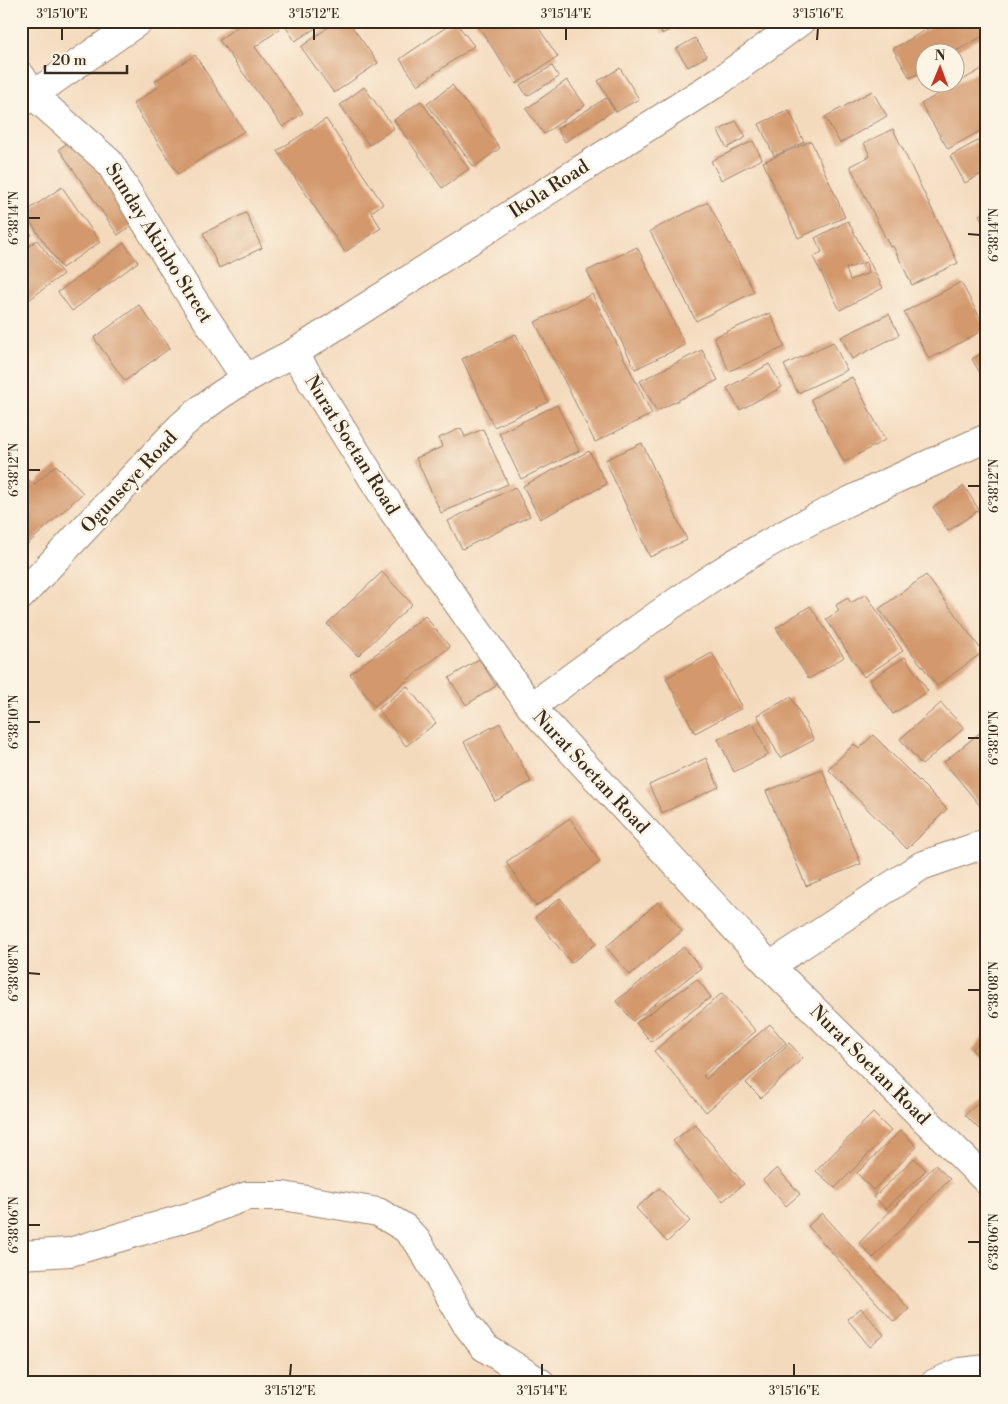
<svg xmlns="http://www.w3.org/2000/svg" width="1008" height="1404" font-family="'Libre Bodoni',serif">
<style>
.building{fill:#d3986c;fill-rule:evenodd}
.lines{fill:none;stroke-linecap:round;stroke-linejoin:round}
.minor-casing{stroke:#98826e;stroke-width:30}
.minor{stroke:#fff;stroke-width:28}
.ticks{fill:none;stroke:#3b2a1e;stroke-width:2}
.labels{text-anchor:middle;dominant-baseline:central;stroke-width:5;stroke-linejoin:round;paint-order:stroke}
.street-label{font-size:19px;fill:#3b2a1e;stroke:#fcf5e5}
.neatline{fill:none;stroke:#3b2a1e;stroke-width:2}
.ticks-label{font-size:12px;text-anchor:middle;fill:#3b2a1e}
</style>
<rect width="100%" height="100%" fill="#fcf5e5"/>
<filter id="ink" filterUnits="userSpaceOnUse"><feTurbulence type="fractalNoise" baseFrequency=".02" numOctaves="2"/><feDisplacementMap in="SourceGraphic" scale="10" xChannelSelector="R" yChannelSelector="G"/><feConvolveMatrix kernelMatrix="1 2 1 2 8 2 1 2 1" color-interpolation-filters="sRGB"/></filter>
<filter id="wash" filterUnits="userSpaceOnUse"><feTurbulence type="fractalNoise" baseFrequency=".0096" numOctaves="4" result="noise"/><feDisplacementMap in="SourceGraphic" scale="20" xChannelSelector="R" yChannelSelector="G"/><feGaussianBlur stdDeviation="1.12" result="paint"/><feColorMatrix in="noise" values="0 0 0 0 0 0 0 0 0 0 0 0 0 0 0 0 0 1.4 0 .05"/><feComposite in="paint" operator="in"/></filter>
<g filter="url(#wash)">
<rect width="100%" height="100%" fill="#f4dabd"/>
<g id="blocks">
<path class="building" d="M245 21H274L280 29 255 47 303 113 283 127 219 40Z
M282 21H327L295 41Z
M337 21H348L378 63 334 93 301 47Z
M455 21 474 46 418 85 400 59Z
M475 21H534L558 57 516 84Z
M655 21H679L681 24 662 34Z
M941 21H987V34L954 52H926V69L910 78 893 49Z
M695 38 707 56 688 67 676 49Z
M195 55 244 131 178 174 133 104 158 87 155 81Z
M552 66 559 77 527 96 520 85Z
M987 66V127L948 149 921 104Z
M620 68 639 99 616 112 598 81Z
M567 80 585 105 544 134 526 109Z
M452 85 500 148 474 167 427 104Z
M364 87 394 128 369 145 340 105Z
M872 91 887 116 840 143 825 117Z
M606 98 614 110 565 142 557 129Z
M421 101 469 169 442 188 394 120Z
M789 110 804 142 774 156 759 124Z
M326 119 383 204 371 212 381 228 345 252 277 151Z
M736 121 746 137 727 148 718 131Z
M893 129 958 263 912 285 893 246 890 247 850 166 870 156 864 143Z
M80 134 140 220 118 235 59 149Z
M987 136V171L965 183 950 156Z
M753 141 762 159 721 180 711 161Z
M811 141 845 217 798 238 763 162Z
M62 187 100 242 62 268 24 213Z
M708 202 754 292 696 321 650 231Z
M987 211V229L979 215Z
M246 213 262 248 219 268 203 233Z
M21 219 32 235 21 242Z
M848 221 883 288 840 310 813 257 822 252 815 238ZM866 262 869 273 850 280 846 269Z
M37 240 63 274 21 306V252Z
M124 243 138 262 72 311 58 292Z
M637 247 685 345 635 369 587 271Z
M961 282 986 329 929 359 904 312Z
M592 294 652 414 595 442 535 322Z
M139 305 170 348 125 381 94 338Z
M770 313 785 347 729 371 714 337Z
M889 314 899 335 852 359 841 337Z
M516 334 548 402 494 427 462 359Z
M833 342 847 370 798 393 784 365Z
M702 350 718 380 657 411 640 381Z
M987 350V385L972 359Z
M769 364 782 387 740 410 727 388Z
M852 377 885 440 844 462 811 399Z
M557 405 579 451 521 479 499 433Z
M461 428 465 437 483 429 508 484 441 513 416 458 442 447 439 438Z
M642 443 687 540 650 557 605 460Z
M589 451 607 484 540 519 523 486Z
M56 465 83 493 21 550V472L34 485Z
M964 486 979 510 948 531 933 507Z
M515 487 530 516 462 549 448 521Z
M382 572 412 604 358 656 327 624Z
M926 575 983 652 937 686 879 609Z
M866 594 903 651 864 677 826 619 839 611 836 605 848 598 851 603Z
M810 606 844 657 809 679 776 628Z
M425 616 450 647 374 706 350 674Z
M712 653 742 708 695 733 666 678Z
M905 657 928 691 893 714 870 680Z
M479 659 496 686 466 705 449 678Z
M407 686 436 723 406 746 378 709Z
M791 697 814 740 780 758 757 715Z
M941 703 964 728 922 765 900 739Z
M500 723 531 782 495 801 464 742Z
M753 723 768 755 734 772 718 739Z
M983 730 987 734V814L944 762Z
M873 735 947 809 907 849 828 769 854 744 859 749Z
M706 758 719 787 662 813 649 785Z
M822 769 861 864 806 886 766 791Z
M570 818 600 862 536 906 506 862Z
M560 898 597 943 571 963 535 917Z
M658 902 682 931 630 975 606 947Z
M684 947 701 968 633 1021 616 1001Z
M697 979 711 997 651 1042 636 1023Z
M722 993 756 1031 703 1076 706 1079 770 1024 786 1043 706 1112 654 1051Z
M987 1033V1063L972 1050Z
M789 1043 803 1058 761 1098 746 1083Z
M983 1098 987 1102V1122L979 1129 965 1115Z
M873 1113 891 1131 835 1188 816 1171Z
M695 1124 744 1184 723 1201 673 1141Z
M901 1130 917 1147 873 1190 857 1173Z
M914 1158 926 1170 886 1209 874 1197Z
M935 1165 950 1179 873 1258 859 1243Z
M777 1168 800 1194 786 1206 763 1180Z
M659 1188 690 1221 667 1242 636 1208Z
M822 1213 909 1309 894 1322 808 1226Z
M861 1308 884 1335 870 1347 847 1319Z"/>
</g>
</g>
<g filter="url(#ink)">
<use href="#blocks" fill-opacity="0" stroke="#98826e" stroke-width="1"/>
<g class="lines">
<g class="minor-casing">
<path id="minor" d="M21 76 33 95 109 162 189 293 245 377
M21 103 139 21
M294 353 721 80 801 21
M21 596 181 426C215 395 252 374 294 353L393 511 531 707 770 966 987 1181
M531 707C592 663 653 616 716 575 801 520 895 479 987 438
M770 966 921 866 987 843
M21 1255 70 1252 202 1213 247 1196H283L378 1212 405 1228 418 1242 467 1325 484 1347 541 1383
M935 1383 961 1372 987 1369"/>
</g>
<use href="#minor" class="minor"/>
</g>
</g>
<path class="ticks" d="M62 40V28M314 40V28M566 40V28M817 40 818 28M28 218H40M968 234 980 235M28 470H40M968 486H980M28 722H40M968 738H980M28 973 40 974M968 990H980M28 1225H40M968 1242H980M290 1376 291 1364M542 1376V1364M794 1376V1364"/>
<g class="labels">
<g class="street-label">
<text transform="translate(549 189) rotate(-33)">Ikola Road</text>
<text transform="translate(159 243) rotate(58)">Sunday Akinbo Street</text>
<text transform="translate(352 445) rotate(58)">Nurat Soetan Road</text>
<text transform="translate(129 482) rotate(-47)">Ogunseye Road</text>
<text transform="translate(591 772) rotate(47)">Nurat Soetan Road</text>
<text transform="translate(870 1065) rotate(45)">Nurat Soetan Road</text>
</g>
</g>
<rect width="1008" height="1404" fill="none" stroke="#fcf5e5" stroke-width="55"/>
<g transform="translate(940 68) rotate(1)"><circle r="24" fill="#fcf5e5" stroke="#afa495"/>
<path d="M0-4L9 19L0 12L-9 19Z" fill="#c8321e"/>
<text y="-8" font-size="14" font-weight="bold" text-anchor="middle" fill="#3b2a1e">N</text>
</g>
<path d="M45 65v8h82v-8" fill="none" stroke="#3b2a1e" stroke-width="2.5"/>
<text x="52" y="65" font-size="15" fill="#3b2a1e" stroke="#fcf5e5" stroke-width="4" paint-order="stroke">20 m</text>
<rect x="28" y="28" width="952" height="1348" class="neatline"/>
<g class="ticks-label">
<text x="62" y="18">3°15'10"E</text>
<text x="314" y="18">3°15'12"E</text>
<text x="566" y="18">3°15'14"E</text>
<text x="818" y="18">3°15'16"E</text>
<text transform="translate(14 218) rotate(-90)" y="4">6°38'14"N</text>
<text transform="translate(994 235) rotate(-90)" y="4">6°38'14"N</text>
<text transform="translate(14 470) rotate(-90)" y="4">6°38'12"N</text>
<text transform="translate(994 486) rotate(-90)" y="4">6°38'12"N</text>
<text transform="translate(14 722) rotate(-90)" y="4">6°38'10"N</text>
<text transform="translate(994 738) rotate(-90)" y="4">6°38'10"N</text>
<text transform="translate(14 973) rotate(-90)" y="4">6°38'08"N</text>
<text transform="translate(994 990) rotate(-90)" y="4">6°38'08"N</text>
<text transform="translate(14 1225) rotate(-90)" y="4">6°38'06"N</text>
<text transform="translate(994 1242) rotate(-90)" y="4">6°38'06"N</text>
<text x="290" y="1395">3°15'12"E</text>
<text x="542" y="1395">3°15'14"E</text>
<text x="794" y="1395">3°15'16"E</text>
</g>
</svg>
